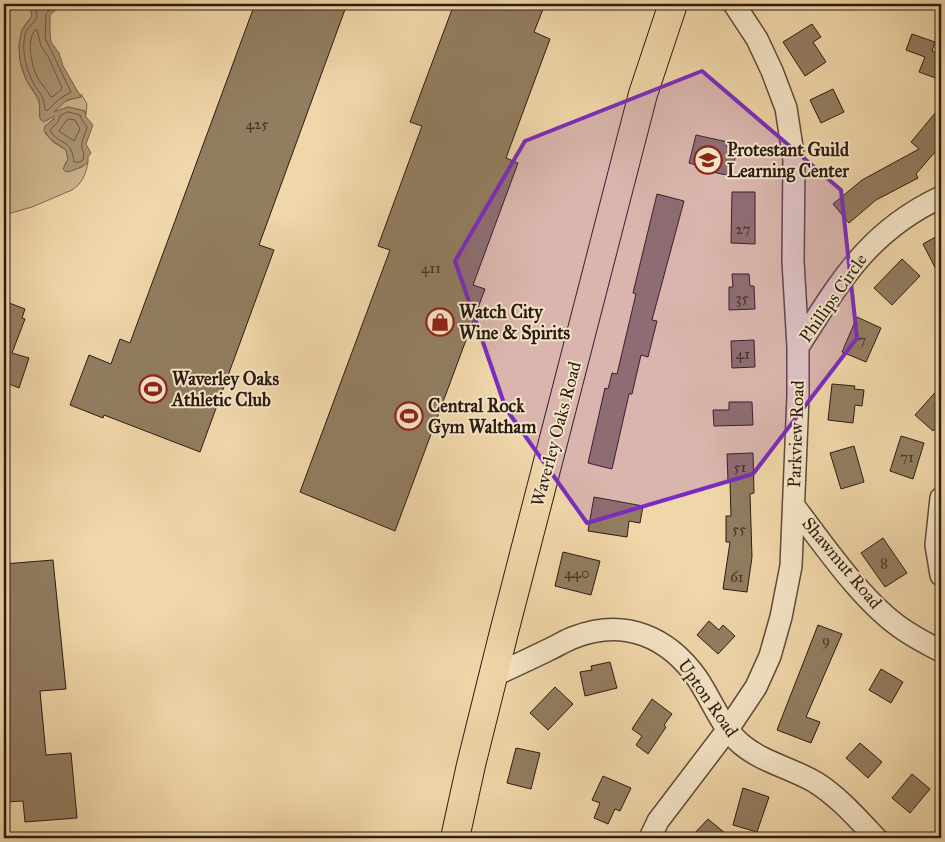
<svg xmlns="http://www.w3.org/2000/svg" width="945" height="842" font-family="'IM FELL Great Primer',serif">
<style>
.green{fill:#cfb78f;stroke:#7e6950}
.water{fill:#ad9776;stroke:#79654e}
.lines{fill:none;stroke-linecap:round;stroke-linejoin:round}
.shore{stroke:#6c5944;stroke-width:1}
.building{fill:#927d61;stroke:#2c1b12}
.minor-casing{stroke:#5d4a38;stroke-width:24}
.major-casing{stroke:#2c1b12;stroke-width:30}
.minor{stroke:#f5e5c7;stroke-width:21}
.major{stroke:#f0d7a9;stroke-width:28}
.marked{fill:#7b2cbf;fill-opacity:0.2;stroke:#7b2cbf;stroke-width:4;stroke-linejoin:round}
.labels{text-anchor:middle;dominant-baseline:central;stroke-width:4;stroke-linejoin:round;paint-order:stroke}
.number-label{font-size:15px;fill:#463426}
.poi-label{font-size:18px;font-weight:bold;fill:#2c1b12;stroke:#f5e5c7;text-anchor:start}
.street-label{font-size:18px;fill:#2c1b12;stroke:#f5e5c7}
</style>
<rect width="100%" height="100%" fill="#f0d7a9"/>
<filter id="stains"><feTurbulence type="fractalNoise" baseFrequency=".004" numOctaves="4"/><feColorMatrix values="0 0 0 0 .2 0 0 0 0 .09 0 0 0 0 .02 0 0 0 .5 -.17"/></filter>
<radialGradient id="worn" r=".72"><stop offset=".6" stop-color="#630" stop-opacity="0"/><stop offset="1" stop-color="#630" stop-opacity=".3"/></radialGradient>
<path class="green" d="M4 4H29L32 16C29 20 25 24 23 28 16 44 19 67 27 81 33 94 43 100 39 116L46 121 53 116 55 117 46 126 45 133 53 142 66 150 68 159 64 166 70 171 82 167 88 162C86 174 82 184 72 190L32 207 4 215Z
M81 94 87 104 86 114 85 111 68 107 54 112C60 102 70 99 81 97Z"/>
<path class="water" d="M29 4H62L50 15V32L51 42 59 53 63 66 81 97 67 100 54 112 68 107 85 111 86 117 93 125 86 144 91 153 88 157V162C83 167 73 171 66 172L63 169 68 159 66 150 50 139 44 130 45 126 54 119V116L44 122 40 119 39 99 26 80 20 60 19 45 22 30 32 16Z"/>
<g class="lines">
<path class="shore" d="M35 4 37 17C34 23 29 26 26 32 21 46 25 65 31 78 36 91 44 93 45 109L47 111 59 99 71 92 45 38 46 14 54 4
M37 30 41 46 49 58 62 88 61 90 52 97 50 96C46 88 39 82 36 75 31 62 27 43 34 31Z
M68 112 80 115 82 120 87 127C85 137 78 143 84 153L83 160 80 162H74C71 137 60 147 50 130L58 122 60 116Z
M69 119 75 120 80 129 74 141 59 131 66 121Z"/>
</g>
<path class="building" d="M255 4H347L259 245 274 250 200 452 104 415 103 418 70 405 89 355 111 364 120 339 130 343Z
M454 4H545L534 32 550 39 506 158 518 163 473 285 485 289 395 531 300 492 390 250 378 246 422 126 410 122Z
M812 24 821 37 813 42 826 62 805 76 783 42Z
M912 34 935 42 932 51 941 55V80L919 72 925 57 906 50Z
M833 89 844 112 821 123 810 100Z
M941 106V145L916 174 918 178 876 200 849 223 833 204 862 180 919 149 911 142Z
M696 135 728 142 726 146 737 149 731 176 699 169 700 166 689 163Z
M732 192H755V244L731 243Z
M657 194 684 201 652 320 657 321 648 357 641 355 632 394H629L612 469 588 463 605 388 608 389 612 373 617 374 636 294 633 293Z
M941 234V279L923 244Z
M902 259 920 276 892 305 874 288Z
M732 274H749L750 286H754L755 309 729 310V287H733Z
M4 301 25 309 22 318 25 319 12 353 29 358 19 388 4 382Z
M857 317 881 328 866 362 842 352Z
M754 340 755 367 732 368 731 341Z
M832 384 855 386 854 389 864 390 862 406 855 405 853 423 828 420Z
M941 386V422L933 431 915 415Z
M729 402H752L753 425 714 426 713 410H729Z
M901 436 924 443 913 479 890 471Z
M854 446 864 482 841 489 830 453Z
M753 453 754 493 750 494 752 557 747 592 723 589 730 542H726V516H731L730 481H728L727 454Z
M594 497 643 506 640 523 629 521 627 537 588 531Z
M883 538 907 573 885 587 861 553Z
M563 552 600 561 591 595 555 586Z
M53 560 66 689 40 691 46 755 71 753 77 818 25 822 23 801 4 802V564Z
M709 621 719 630 723 625 735 636 718 654 697 635Z
M818 625 842 634 806 717 820 722 811 743 777 730Z
M610 662 617 688 585 696 580 672 592 670 591 666Z
M881 669 903 682 891 703 869 690Z
M555 687 573 704 548 730 530 713Z
M652 699 672 714 664 725 666 727 648 754 636 745 642 736 632 729Z
M860 743 882 762 868 778 846 758Z
M516 748 540 753 531 789 507 783Z
M912 774 930 789 910 813 892 798Z
M603 776 631 788 620 811 615 809 608 824 594 818 600 803 592 800Z
M743 788 769 797 757 832 733 825Z
M708 819 731 838H690Z"/>
<g class="lines">
<g class="minor-casing">
<path id="minor" d="M798 347C840 282 867 232 941 197
M941 498 936 545 941 575
M794 506C824 545 863 603 904 630 916 638 929 645 941 651
M493 676C512 667 530 659 548 650 557 646 566 640 575 637 625 618 668 637 697 678 712 700 721 727 741 744 762 762 791 768 815 782 839 797 857 818 876 838
M650 838 658 821 728 729 756 687 770 656 781 617 791 566 798 396V347L793 261 794 160 786 108 772 71 757 39 734 4"/>
</g>
<g class="major-casing">
<path id="major" d="M455 838 471 765 504 632 643 94 673 4"/>
</g>
<use href="#minor" class="minor"/>
<use href="#major" class="major"/>
</g>
<path class="marked" d="M702 71 841 190 857 338 753 474 587 523 506 409 455 261 525 141Z"/>
<defs>
<g id="school-ring" transform="scale(1.4375)"><circle r="9.5" fill="#f5e5c7" stroke="#8f2418" stroke-width="1.5"/><path d="M0-5L7-2L0 1L-7-2ZM-4 1L0 2.5L4 1V4Q0 6-4 4Z" fill="#8f2418"/></g>
<g id="shop-ring" transform="scale(1.4375)"><circle r="9.5" fill="#f5e5c7" stroke="#8f2418" stroke-width="1.5"/><path d="M-5-2.5h2.3a2.7 3.5 0 0 1 5.4 0H5L5.5 6h-11ZM-1.5-2.5h3a1.5 2.3 0 0 0-3 0Z" fill="#8f2418"/></g>
<g id="stadium-ring" transform="scale(1.4375)"><circle r="9.5" fill="#f5e5c7" stroke="#8f2418" stroke-width="1.5"/><path d="M0-5a6.5 5 0 1 0 0 10a6.5 5 0 1 0 0-10ZM-3.5-1.8h7v3.6h-7Z" fill="#8f2418"/></g>
</defs>
<g fill-rule="evenodd">
<use href="#school-ring" x="708" y="160"/>
<use href="#shop-ring" x="440" y="322"/>
<use href="#stadium-ring" x="153" y="389"/>
<use href="#stadium-ring" x="409" y="416"/>
</g>
<g class="labels">
<g class="number-label">
<text x="257" y="124">425</text>
<text x="743" y="229">27</text>
<text x="431" y="268">411</text>
<text x="742" y="298">35</text>
<text x="862" y="340">7</text>
<text x="743" y="354">41</text>
<text x="907" y="457">71</text>
<text x="740" y="467">51</text>
<text x="739" y="529">55</text>
<text x="884" y="563">8</text>
<text x="577" y="573">440</text>
<text x="737" y="577">61</text>
<text x="826" y="640">9</text>
</g>
<g class="poi-label">
<text x="727" y="150">Protestant Guild<tspan x="727" dy="21">Learning Center</tspan></text>
<text x="459" y="312">Watch City<tspan x="459" dy="21">Wine &amp; Spirits</tspan></text>
<text x="172" y="379">Waverley Oaks<tspan x="172" dy="21">Athletic Club</tspan></text>
<text x="428" y="406">Central Rock<tspan x="428" dy="21">Gym Waltham</tspan></text>
</g>
<g class="street-label">
<text transform="translate(833 298) rotate(-55)">Phillips Circle</text>
<text transform="translate(556 434) rotate(-75)">Waverley Oaks Road</text>
<text transform="translate(796 434) rotate(-88)">Parkview Road</text>
<text transform="translate(842 563) rotate(50)">Shawmut Road</text>
<text transform="translate(708 698) rotate(55)">Upton Road</text>
</g>
</g>
<rect width="945" height="842" fill="none" stroke="#f0d7a9" stroke-width="20"/>
<rect x="5" y="5" width="935" height="832" fill="none" stroke="#2c1b12" stroke-width="2.5"/>
<rect x="10" y="10" width="925" height="822" fill="none" stroke="#2c1b12"/>
<rect width="100%" height="100%" filter="url(#stains)"/>
<rect width="100%" height="100%" fill="url(#worn)"/>
</svg>
